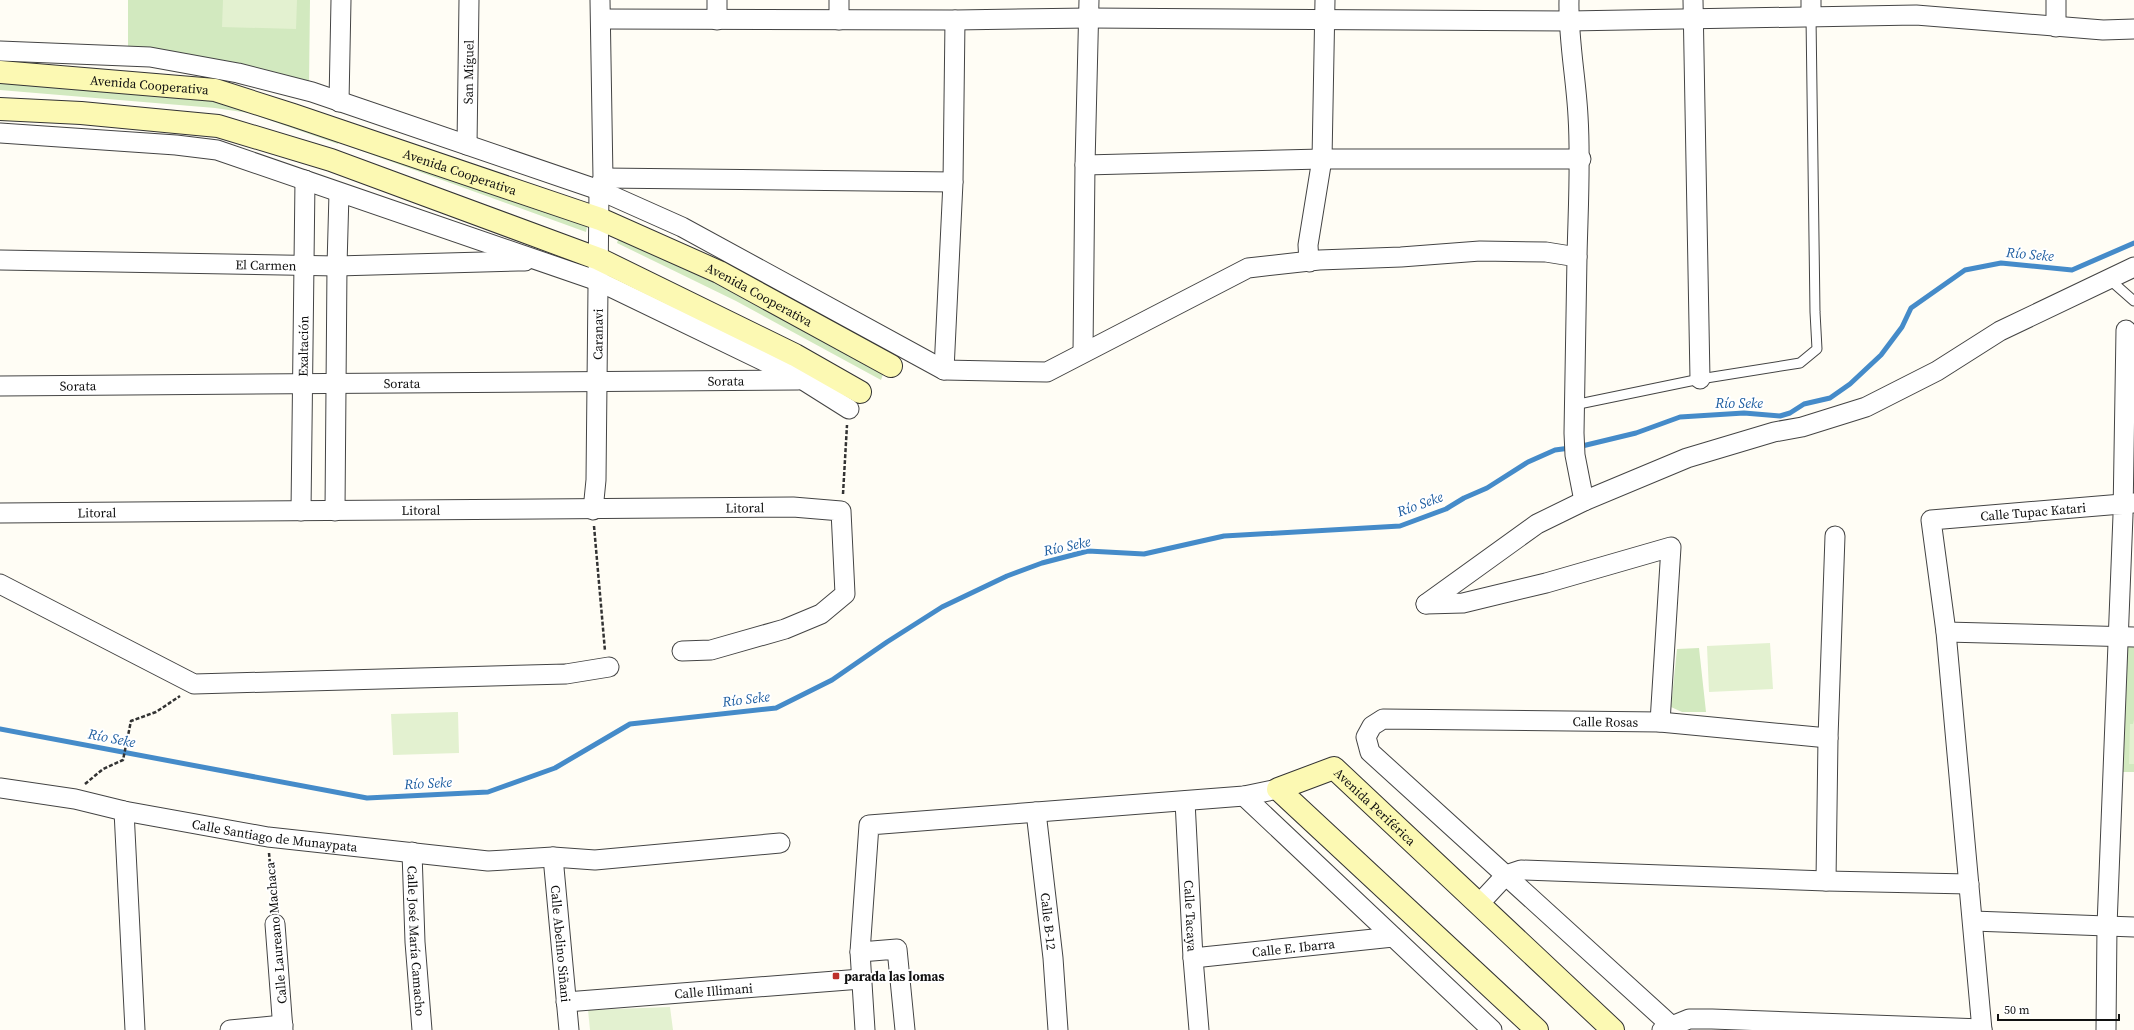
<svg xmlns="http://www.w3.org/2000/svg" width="2134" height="1030" font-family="'Source Serif 4',serif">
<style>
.green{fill:#d2e9bf}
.pitch{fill:#e3f1d0}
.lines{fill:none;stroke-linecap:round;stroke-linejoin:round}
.stream{stroke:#458bc9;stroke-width:5}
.lane-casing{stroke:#444;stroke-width:11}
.street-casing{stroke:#444;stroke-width:21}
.secondary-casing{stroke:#333;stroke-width:24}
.path{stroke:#333;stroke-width:2.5;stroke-dasharray:4 2;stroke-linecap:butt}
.lane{stroke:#fff;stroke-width:9}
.street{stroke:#fff;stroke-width:19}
.secondary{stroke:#fcf9b3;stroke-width:22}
.poi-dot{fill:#bd302c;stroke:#fff;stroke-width:1.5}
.labels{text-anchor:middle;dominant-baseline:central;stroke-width:4;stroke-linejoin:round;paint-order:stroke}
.street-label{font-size:13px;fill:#111;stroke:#fff}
.poi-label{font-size:13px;font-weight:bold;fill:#111;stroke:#fff;text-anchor:start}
.water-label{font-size:14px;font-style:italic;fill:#1d5da0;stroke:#fff}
</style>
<rect width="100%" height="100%" fill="#fffdf5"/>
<path class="green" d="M128 0H310L309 86 128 48Z
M0 75 218 91 341 130 338 144 249 113 215 108 0 90Z
M353 134 589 219 586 232 348 146Z
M621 229 885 369 881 380 736 301 617 243Z
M2124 645 2134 646V772H2120Z
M1699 648 1706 712H1682L1671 707 1677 649Z"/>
<path class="pitch" d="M223 0H297L296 29 222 27Z
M1770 643 1773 689 1709 692 1707 646Z
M458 712 459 753 393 755 391 714Z
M2134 720V764H2129L2130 724H2133Z
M670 1007 673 1030H590L588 1010Z"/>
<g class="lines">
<path class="stream" d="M1578 447 1636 433 1680 417 1744 413 1780 416 1790 413 1804 404 1830 398 1850 384 1881 355 1902 327 1911 308 1965 270 2001 263 2072 270 2134 243
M0 729 367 798 488 792 555 768 630 724 776 708 832 680 887 642 942 607 1007 576 1042 563 1088 551 1144 554 1224 536 1400 526 1446 509 1464 498 1487 488 1528 462 1555 450 1570 448"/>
<g class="lane-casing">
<path id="lane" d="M2109 279 2134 301
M1574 405 1700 379 1800 363 1817 349 1815 312 1811 17"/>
</g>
<g class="street-casing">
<g id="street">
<path d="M1569 0C1568 39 1576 77 1578 116 1581 163 1578 210 1577 257"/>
<path d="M1693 0 1700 379"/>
<path d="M1811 0V17"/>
<path d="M2056 0V27"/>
<path d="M601 19 955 20 1089 18 1569 21 1916 15 2103 30 2134 29"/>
<path d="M717 20V0"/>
<path d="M839 20V0"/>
<path d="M0 51 150 57 238 73 312 92 599 190 682 227 944 370 1047 372 1248 268 1319 260 1401 257 1480 251 1546 252 1577 257 1574 433 1575 455 1584 501"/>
<path d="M339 102 341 0"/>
<path d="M0 133 176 145 217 150 598 281 803 380 849 409"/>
<path id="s1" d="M467 145 469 0"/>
<path d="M1085 165 1322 159H1581"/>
<path d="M603 178 953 182"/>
<path id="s2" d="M0 260 337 266 518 261H525L528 258"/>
<path d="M1309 262 1308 245 1322 159 1325 0"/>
<path d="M1083 352 1085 165 1089 0"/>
<path d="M944 370 953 182 955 20"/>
<path id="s3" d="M0 386 798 380"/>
<path id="s4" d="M593 510 596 480 599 190 603 178 600 0"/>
<path id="s5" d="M301 511 305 180"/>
<path d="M335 511 337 266 339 193"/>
<path id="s6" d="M0 513 793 507 841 511 845 594 821 614 785 629 711 650 682 651"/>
<path d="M0 584 194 684 566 674 609 667"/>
<path d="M1426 604 1537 524 1584 501 1687 458 1774 432 1802 427 1866 407 1937 371 2000 331 2134 267"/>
<path d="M1426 604 1463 603 1546 583 1671 547 1660 722"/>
<path d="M1946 632 2134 637"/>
<path id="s7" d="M0 788 75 799 124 811 268 837 488 861 553 857 595 860 780 843"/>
<path d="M1244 796 1492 1030"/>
<path id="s8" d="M1185 801 1193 958 1199 1030"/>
<path d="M124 811 135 1030"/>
<path id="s9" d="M1036 812 1053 958 1058 1030"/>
<path id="s10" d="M412 852 415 942 422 1030"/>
<path id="s11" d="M553 857 569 1030"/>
<path d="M1826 881 1828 738 1835 536"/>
<path d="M1479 904 1506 875 1521 870 1826 881 1969 884"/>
<path d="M1973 921 2134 927"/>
<path d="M275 924 283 1030"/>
<path d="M860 952 897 949 905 1030"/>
<path id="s12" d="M1193 958 1393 937"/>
<path id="s13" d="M566 1002 861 979"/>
<path d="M230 1030 283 1025"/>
<path d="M865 1030 860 952 869 825 1244 796 1278 789"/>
<path d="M1662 1030 1689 1019H1712L1982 1029"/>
<path id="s14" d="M1676 1030 1370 752 1366 737 1372 726 1383 719 1660 722 1828 738"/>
<path id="s15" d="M1982 1030 1946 632 1931 520 2134 503"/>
<path d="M2106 1030 2107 926 2123 515 2126 330"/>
</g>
</g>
<g class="secondary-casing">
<g id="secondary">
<path id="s16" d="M0 72 215 90 293 115 600 219 719 272 891 366"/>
<path d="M0 109 81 113 218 126 331 160 599 259 795 355 860 392"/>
<path id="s17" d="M1537 1030 1278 789 1334 768 1613 1030"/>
</g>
</g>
<path class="path" d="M843 494 847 425
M594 526 605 651
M85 784 103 769 123 760 131 721 156 712 180 696
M269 853 274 908"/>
<use href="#lane" class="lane"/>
<use href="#street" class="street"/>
<use href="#secondary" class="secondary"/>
</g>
<rect class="poi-dot" x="832" y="972" width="8" height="8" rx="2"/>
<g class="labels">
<g class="street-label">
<text stroke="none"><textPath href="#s1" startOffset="73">San Miguel</textPath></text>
<text stroke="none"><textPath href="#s16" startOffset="150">Avenida Cooperativa</textPath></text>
<text stroke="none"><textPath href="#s16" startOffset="474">Avenida Cooperativa</textPath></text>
<text stroke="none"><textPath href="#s2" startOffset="266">El Carmen</textPath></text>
<text stroke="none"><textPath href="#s16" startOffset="798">Avenida Cooperativa</textPath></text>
<text stroke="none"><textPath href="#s4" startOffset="176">Caranavi</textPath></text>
<text stroke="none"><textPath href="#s5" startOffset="165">Exaltación</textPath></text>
<text stroke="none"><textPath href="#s3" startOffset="726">Sorata</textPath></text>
<text stroke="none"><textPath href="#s3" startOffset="402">Sorata</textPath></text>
<text stroke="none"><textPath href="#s3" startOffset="78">Sorata</textPath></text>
<text stroke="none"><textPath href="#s6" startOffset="745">Litoral</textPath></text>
<text stroke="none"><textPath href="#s6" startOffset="421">Litoral</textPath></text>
<text stroke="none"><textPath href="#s15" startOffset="615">Calle Tupac Katari</textPath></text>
<text stroke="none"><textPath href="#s6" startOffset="97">Litoral</textPath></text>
<text stroke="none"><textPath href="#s14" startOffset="677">Calle Rosas</textPath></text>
<text stroke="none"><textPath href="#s17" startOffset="470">Avenida Periférica</textPath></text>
<text stroke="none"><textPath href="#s7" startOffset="279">Calle Santiago de Munaypata</textPath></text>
<text stroke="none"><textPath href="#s8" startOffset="115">Calle Tacaya</textPath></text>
<text stroke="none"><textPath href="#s9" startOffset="110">Calle B-12</textPath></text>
<text transform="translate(276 933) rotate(-95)">Calle Laureano Machaca</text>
<text stroke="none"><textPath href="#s10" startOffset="89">Calle José María Camacho</textPath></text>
<text stroke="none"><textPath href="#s11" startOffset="87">Calle Abelino Siñani</textPath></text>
<text stroke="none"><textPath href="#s12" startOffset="101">Calle E. Ibarra</textPath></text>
<text stroke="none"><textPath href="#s13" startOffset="148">Calle Illimani</textPath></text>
</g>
<g class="poi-label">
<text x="844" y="976">parada las lomas</text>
</g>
<g class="water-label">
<text transform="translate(2030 254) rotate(5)">Río Seke</text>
<text x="1739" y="403">Río Seke</text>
<text transform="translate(1420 504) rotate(-20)">Río Seke</text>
<text transform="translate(1067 546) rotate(-12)">Río Seke</text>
<text transform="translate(746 699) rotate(-7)">Río Seke</text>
<text transform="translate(112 738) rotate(11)">Río Seke</text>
<text transform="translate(428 783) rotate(-3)">Río Seke</text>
</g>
</g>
<path d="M1998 1014v6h121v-6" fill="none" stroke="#111111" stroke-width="2"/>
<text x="2004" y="1014" font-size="12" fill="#111111" stroke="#ffffff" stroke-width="3" paint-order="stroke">50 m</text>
</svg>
